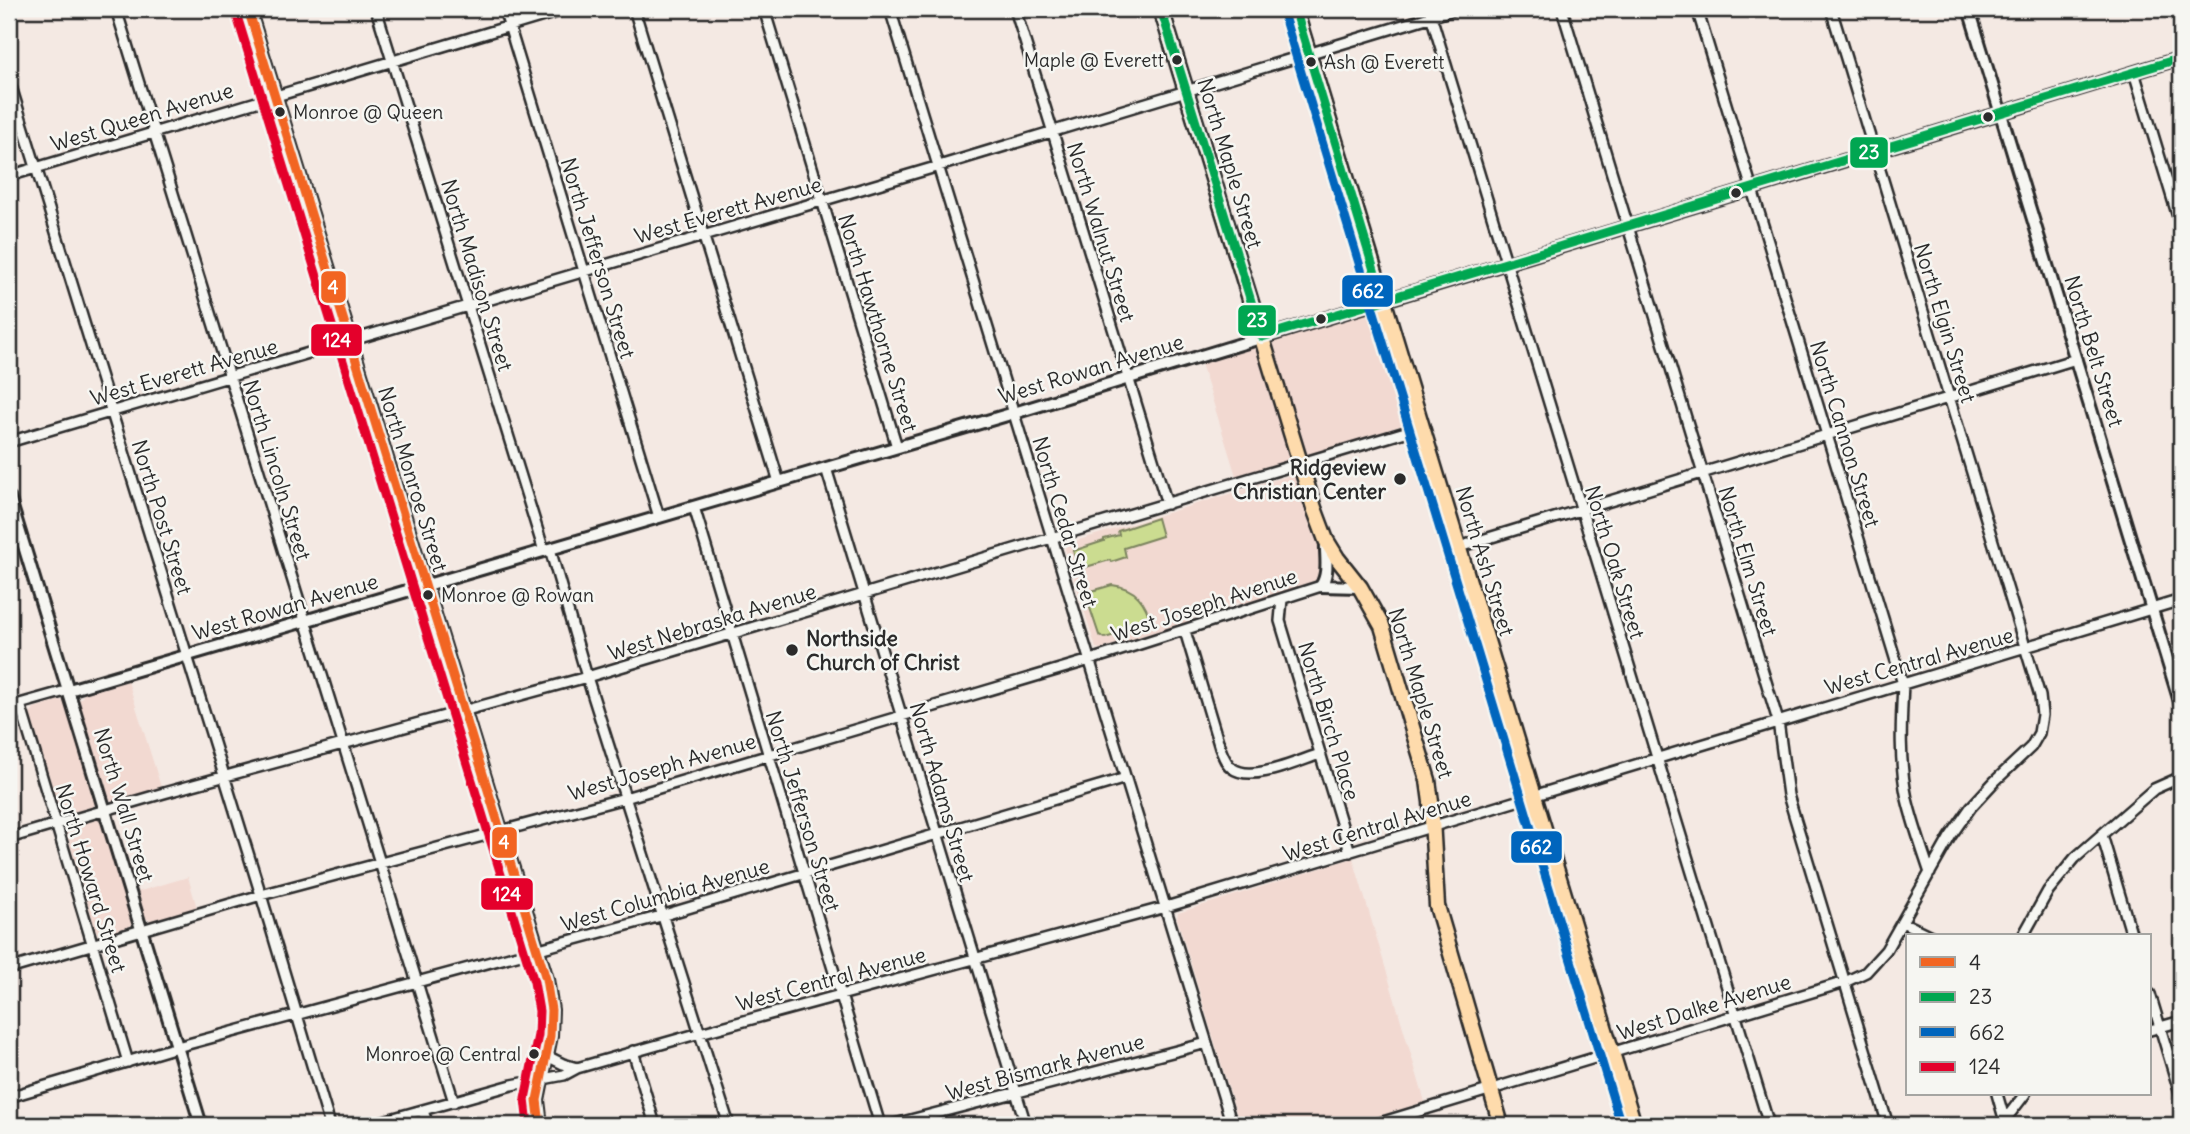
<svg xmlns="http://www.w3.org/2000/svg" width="2190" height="1134" font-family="Delius,sans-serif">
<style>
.built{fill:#f2d9d1}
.green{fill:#cbdc90;stroke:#7b845e;stroke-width:2}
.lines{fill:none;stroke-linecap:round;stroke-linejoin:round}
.minor-casing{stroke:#2b2b2b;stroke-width:14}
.tertiary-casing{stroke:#2b2b2b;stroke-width:16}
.secondary-casing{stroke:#2b2b2b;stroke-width:18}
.primary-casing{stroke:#2b2b2b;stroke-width:19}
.minor{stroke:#f6f6f2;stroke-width:9}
.tertiary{stroke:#f6f6f2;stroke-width:10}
.secondary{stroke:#f6f6f2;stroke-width:12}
.primary{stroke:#fedbac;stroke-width:14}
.bus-1-casing{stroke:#f6f6f2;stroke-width:14}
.bus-2-casing{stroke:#f6f6f2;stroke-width:14}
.bus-3-casing{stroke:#f6f6f2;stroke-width:14}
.bus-4-casing{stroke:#f6f6f2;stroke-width:14}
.bus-1{stroke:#f26522;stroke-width:9}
.bus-2{stroke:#00a651;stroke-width:9}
.bus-3{stroke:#0065bd;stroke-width:9}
.bus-4{stroke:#e4002b;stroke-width:9}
.bus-dot{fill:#2b2b2b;stroke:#f6f6f2;stroke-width:2.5}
.labels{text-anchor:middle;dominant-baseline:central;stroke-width:5;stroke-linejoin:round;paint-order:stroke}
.bus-label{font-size:19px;fill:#2b2b2b;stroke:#f6f6f2;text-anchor:start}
.street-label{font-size:21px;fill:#2b2b2b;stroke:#f6f6f2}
.poi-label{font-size:21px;font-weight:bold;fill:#2b2b2b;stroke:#f6f6f2;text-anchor:end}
.line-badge{stroke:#f6f6f2;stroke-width:2.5}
.badge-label{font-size:19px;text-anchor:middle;font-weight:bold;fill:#fff}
</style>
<rect width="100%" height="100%" fill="#f4e9e3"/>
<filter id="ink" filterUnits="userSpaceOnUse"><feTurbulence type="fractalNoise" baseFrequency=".0143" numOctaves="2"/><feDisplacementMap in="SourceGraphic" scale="14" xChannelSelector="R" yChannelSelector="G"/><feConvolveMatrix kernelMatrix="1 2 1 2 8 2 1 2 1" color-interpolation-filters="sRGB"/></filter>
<g filter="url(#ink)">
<path class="built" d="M1375 310 1380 313 1412 418V422L1311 455 1307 454 1304 451 1272 345 1275 341Z
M1252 347 1258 349 1292 456 1286 462 1236 476 1201 363Z
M1294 474 1299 479 1326 571 1320 581 1248 603H1236L1201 613 1190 621 1101 649 1096 648 1065 549 1066 544Z
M128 681 161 787 113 802 108 797 79 701 85 693Z
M60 700 67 704 97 802 92 807 64 815 60 812 30 715 34 708Z
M99 819 104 823 134 921 129 927 100 935 96 931 67 834 71 827Z
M1353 858 1425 1102 1349 1125H1240L1177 918 1178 913Z
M188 877 197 908 153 921 145 918 137 892Z"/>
<path class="green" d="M1157 518 1162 536 1124 548 1126 557 1111 562 1110 560 1079 569 1073 551 1104 541V539L1119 535 1118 531Z
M1112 585C1137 588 1145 602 1152 624L1105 638 1099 635 1085 593Z"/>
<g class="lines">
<g class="minor-casing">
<path id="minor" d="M116 9 454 1102
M376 9 544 551
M504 9 659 517
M634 9 779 482
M764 9 897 447
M890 9 1232 1125
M1015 9 1167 504
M1429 9 1769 1125
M1562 9 1778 721 1788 795 1888 1125
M1697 9 1903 684C1901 723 1899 761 1907 799 1913 824 1922 849 1930 873
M2134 72 2181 227
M9 80 261 895 330 1125
M9 176 567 9
M9 442 939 166 1456 9
M826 468 1026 1125
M694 507 880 1125
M1459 547 2076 359
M550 549 587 677 729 1125
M1282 599 1280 621 1350 852
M1185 631 1220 748C1223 755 1225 763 1232 768 1251 783 1298 761 1320 754
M20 704 128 1062
M9 707 69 690
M2102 835 2132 936
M9 838 164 793 587 677 1422 427
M1902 922 1931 936
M2023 936 2048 891 2075 858 2154 789 2181 777
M9 969 261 895 625 798 1090 660 1321 586
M2150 994 2181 1097
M2150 1030 2181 1021
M633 1051 655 1125
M545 1055 563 1064 577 1068
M1997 1094 2006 1125
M9 1097 177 1047 661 916 1126 778
M423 1111 428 1125
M2005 1120 2025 1094
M369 1125 512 1085 564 1075 577 1068 700 1033 1166 907 2181 600
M891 1125 1207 1043
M1373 1125 1845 982 1866 972 1886 950 1950 837 1971 807 1995 781 2031 747 2039 733 2042 715 2040 696 1831 9"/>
</g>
<g class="tertiary-casing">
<path id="tertiary" d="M1969 9 2181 705
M9 497 201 1125
M1321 586C1330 573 1325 555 1326 540
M1321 586 1360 587
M69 690 1014 413 2181 58"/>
</g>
<g class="secondary-casing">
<path id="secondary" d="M248 9 546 979 551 1010 550 1036 537 1100 540 1125"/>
</g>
<g class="primary-casing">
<path id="primary" d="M1161 9 1314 508 1326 540 1337 558 1360 587 1382 626 1414 734 1428 780 1431 802 1437 906 1501 1125
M1295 9 1634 1125"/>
</g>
<use href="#minor" class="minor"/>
<use href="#tertiary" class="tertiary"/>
<use href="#secondary" class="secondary"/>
<use href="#primary" class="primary"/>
<g class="bus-1-casing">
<path id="bus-1" d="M248 9 546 979 551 1010 550 1036 537 1100 540 1125"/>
</g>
<g class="bus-2-casing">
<path id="bus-2" d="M1161 9 1262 337 2181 58
M1295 9 1383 300"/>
</g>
<g class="bus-3-casing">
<path id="bus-3" d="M1283 13 1621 1125"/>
</g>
<g class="bus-4-casing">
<path id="bus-4" d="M236 13 534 982 539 1011 538 1035 525 1099 528 1125"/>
</g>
<use href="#bus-1" class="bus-1"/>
<use href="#bus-2" class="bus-2"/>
<use href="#bus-3" class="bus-3"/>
<use href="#bus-4" class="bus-4"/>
</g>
</g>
<g class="bus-dot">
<circle cx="1177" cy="60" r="6"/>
<circle cx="1311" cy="62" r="6"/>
<circle cx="280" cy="112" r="6"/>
<circle cx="1988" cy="117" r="6"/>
<circle cx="1736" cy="193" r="6"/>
<circle cx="1321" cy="319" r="6"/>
<circle cx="1400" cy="479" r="7"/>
<circle cx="428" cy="595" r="6"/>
<circle cx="792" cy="650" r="7"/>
<circle cx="534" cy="1054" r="6"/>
</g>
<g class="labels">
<g class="bus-label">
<text x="1164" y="60" text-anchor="end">Maple @ Everett</text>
<text x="1324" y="62">Ash @ Everett</text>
<text x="293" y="112">Monroe @ Queen</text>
<text x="441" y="595">Monroe @ Rowan</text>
<text x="521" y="1054" text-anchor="end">Monroe @ Central</text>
</g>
<g class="street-label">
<text transform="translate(142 117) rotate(-17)">West Queen Avenue</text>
<text transform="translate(1230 163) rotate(73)">North Maple Street</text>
<text transform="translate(728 210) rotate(-16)">West Everett Avenue</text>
<text transform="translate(1101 232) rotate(73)">North Walnut Street</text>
<text transform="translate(598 258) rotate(73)">North Jefferson Street</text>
<text transform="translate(477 275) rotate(73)">North Madison Street</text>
<text transform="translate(878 323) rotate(73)">North Hawthorne Street</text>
<text transform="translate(1945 323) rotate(73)">North Elgin Street</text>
<text transform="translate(2094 351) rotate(73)">North Belt Street</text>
<text transform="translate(1091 369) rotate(-17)">West Rowan Avenue</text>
<text transform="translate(184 372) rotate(-16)">West Everett Avenue</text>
<text transform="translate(1845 434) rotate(73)">North Cannon Street</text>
<text transform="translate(277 470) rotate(73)">North Lincoln Street</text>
<text transform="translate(413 479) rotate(73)">North Monroe Street</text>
<text transform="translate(162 517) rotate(73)">North Post Street</text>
<text transform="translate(1065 522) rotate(73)">North Cedar Street</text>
<text transform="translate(1485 561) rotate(73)">North Ash Street</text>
<text transform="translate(1748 561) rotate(73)">North Elm Street</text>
<text transform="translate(1615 562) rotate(73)">North Oak Street</text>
<text transform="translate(1204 605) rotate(-18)">West Joseph Avenue</text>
<text transform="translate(285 607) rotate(-16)">West Rowan Avenue</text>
<text transform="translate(712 622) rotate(-17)">West Nebraska Avenue</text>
<text transform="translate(1919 661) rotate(-16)">West Central Avenue</text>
<text transform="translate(1421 693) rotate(73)">North Maple Street</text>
<text transform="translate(1329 721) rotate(73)">North Birch Place</text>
<text transform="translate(662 767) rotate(-16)">West Joseph Avenue</text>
<text transform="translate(942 792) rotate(74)">North Adams Street</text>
<text transform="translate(124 805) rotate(73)">North Wall Street</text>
<text transform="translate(803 811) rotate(73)">North Jefferson Street</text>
<text transform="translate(1377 826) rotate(-17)">West Central Avenue</text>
<text transform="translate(91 878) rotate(73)">North Howard Street</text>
<text transform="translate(665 895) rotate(-16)">West Columbia Avenue</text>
<text transform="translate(831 979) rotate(-15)">West Central Avenue</text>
<text transform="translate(1704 1007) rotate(-17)">West Dalke Avenue</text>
<text transform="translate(1045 1067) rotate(-15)">West Bismark Avenue</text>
</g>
<g class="poi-label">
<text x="1386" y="467">Ridgeview<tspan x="1386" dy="24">Christian Center</tspan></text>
<text x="806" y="638" text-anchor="start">Northside<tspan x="806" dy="24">Church of Christ</tspan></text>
</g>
</g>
<g class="line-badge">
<rect x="1849" y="136" width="40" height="33" rx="7" fill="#00a651"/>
<rect x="320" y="270" width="27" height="34" rx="7" fill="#f26522"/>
<rect x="1341" y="274" width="53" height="34" rx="7" fill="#0065bd"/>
<rect x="1237" y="304" width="40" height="33" rx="7" fill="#00a651"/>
<rect x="310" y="323" width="53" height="34" rx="7" fill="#e4002b"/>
<rect x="491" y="826" width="27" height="33" rx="7" fill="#f26522"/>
<rect x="1510" y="830" width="53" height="34" rx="7" fill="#0065bd"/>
<rect x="480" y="877" width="54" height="34" rx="7" fill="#e4002b"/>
</g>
<g class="badge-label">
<text x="1869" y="159">23</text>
<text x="333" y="294">4</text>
<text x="1368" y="298">662</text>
<text x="1257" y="327">23</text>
<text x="337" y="347">124</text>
<text x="504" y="849">4</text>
<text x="1536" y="854">662</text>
<text x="507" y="901">124</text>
</g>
<rect width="2190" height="1134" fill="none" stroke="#f6f6f2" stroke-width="35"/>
<rect x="18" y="18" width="2155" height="1099" fill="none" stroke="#2b2b2b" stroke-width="2.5" filter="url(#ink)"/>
<rect x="1906" y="934" width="245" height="161" fill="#f6f6f2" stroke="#a5a5a2" stroke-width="2"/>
<rect x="1920" y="957" width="35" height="10" fill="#f26522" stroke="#a5a5a2" stroke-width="2"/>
<text x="1969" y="970" font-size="21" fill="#2b2b2b">4</text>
<rect x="1920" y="992" width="35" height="10" fill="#00a651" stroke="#a5a5a2" stroke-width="2"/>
<text x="1969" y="1004" font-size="21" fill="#2b2b2b">23</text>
<rect x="1920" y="1027" width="35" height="10" fill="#0065bd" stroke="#a5a5a2" stroke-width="2"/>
<text x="1969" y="1040" font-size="21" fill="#2b2b2b">662</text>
<rect x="1920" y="1062" width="35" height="10" fill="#e4002b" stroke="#a5a5a2" stroke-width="2"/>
<text x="1969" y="1074" font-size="21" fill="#2b2b2b">124</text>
</svg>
